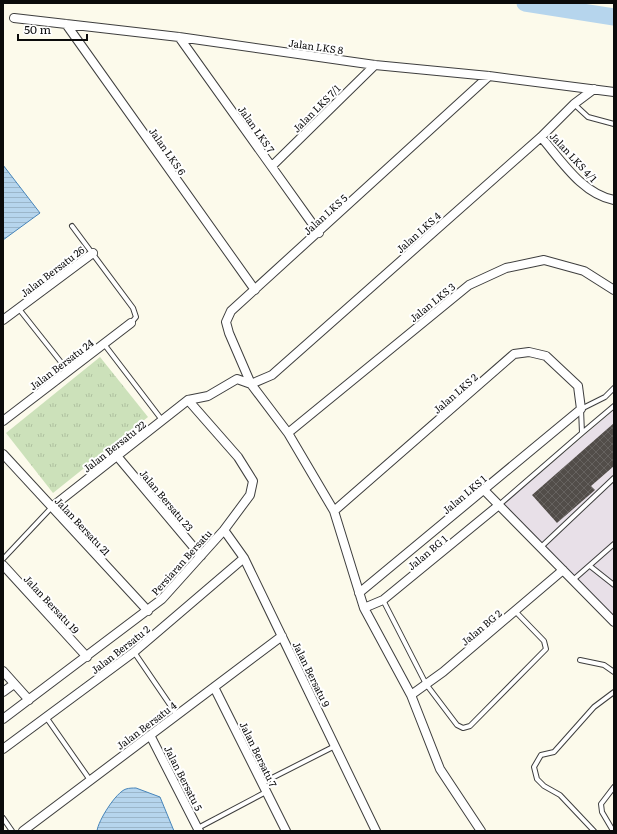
<svg xmlns="http://www.w3.org/2000/svg" width="617" height="834" font-family="Literata,serif">
<style>
.industrial{fill:#e8e0e8}
.grass{fill:url(#grass-tufts)}
.water{fill:url(#water-rules);stroke:#4785ba}
.lines{fill:none;stroke-linecap:round;stroke-linejoin:round}
.river{stroke:#b6d5ed;stroke-width:17}
.building{fill:url(#building-cross-hatch)}
.lane-casing{stroke:#3e3e3e;stroke-width:6}
.street-casing{stroke:#3e3e3e;stroke-width:10}
.lane{stroke:#fff;stroke-width:4}
.street{stroke:#fff;stroke-width:8}
.labels{text-anchor:middle;dominant-baseline:central;stroke-width:4;stroke-linejoin:round;paint-order:stroke}
.street-label{font-size:10px;fill:#0b0b0b;stroke:#fff}
</style>
<defs>
<pattern id="grass-tufts" width="24" height="20" patternUnits="userSpaceOnUse"><rect width="24" height="20" fill="#cce1ba"/><path d="M3 7l-1-3M5 7V3M7 7l1-3M15 17l-1-3M17 17v-4M19 17l1-3" fill="none" stroke="#aec09f"/></pattern>
<pattern id="water-rules" width="6" height="5" patternUnits="userSpaceOnUse"><rect width="6" height="5" fill="#b6d5ed"/><path d="M0 2.5h6" fill="none" stroke="#9bb6ca"/></pattern>
<pattern id="building-cross-hatch" width="8" height="8" patternUnits="userSpaceOnUse"><rect width="8" height="8" fill="#524d49"/><path d="M0 0l8 8M0 8l8-8" fill="none" stroke="#66625f"/></pattern>
</defs>
<rect width="100%" height="100%" fill="#fcfaeb"/>
<path class="industrial" d="M614 410V616L504 504Z"/>
<path class="grass" d="M100 357 148 417 53 493 6 433Z"/>
<path class="water" d="M3 165 40 213 3 240Z
M136 788 160 797 174 831H97C98 821 116 792 126 789 129 788 133 788 136 788Z"/>
<g class="lines">
<path class="river" d="M525 3 614 17"/>
</g>
<path class="building" d="M614 423V466L591 486 595 490 557 523 532 495Z"/>
<g class="lines">
<g class="lane-casing">
<path id="lane" d="M574 104 588 117 614 124
M72 226 133 308 136 317 131 323
M19 309 68 371
M104 344 162 420
M582 433 614 406
M499 505 582 433 581 409 605 397 614 388
M540 548 614 478
M3 559 52 507
M590 566 614 585
M573 580 614 544
M383 600 426 684 457 725 463 728 470 726 546 649 544 641 515 611
M134 652 177 715
M580 660 604 665 614 672
M46 717 90 780
M262 783 335 746
M3 818 12 831
M198 828 266 792
M612 829 602 812 601 804 614 787
M594 831 560 795 544 786 537 779 534 767 541 755 554 752 594 707 614 692"/>
</g>
<g class="street-casing">
<path id="street" d="M14 18 179 37 375 65 489 76 614 92
M66 24 255 290
M179 37 319 233
M541 137C561 160 582 194 614 200
M272 166 375 65
M3 320 93 253
M251 384 272 375 541 137 574 104 594 89
M3 421 131 323
M288 433 469 285 506 268 544 260 584 271 614 290
M3 454 148 611
M117 456 201 556
M484 490 614 622
M52 507 188 400 208 396 237 379 251 384
M334 511 514 354 529 352 546 356 578 386 581 409 359 593
M224 530 244 558 376 831
M3 565 87 657
M364 608 383 600 499 505
M3 671 29 700
M214 687 286 831
M3 692 14 684
M411 695 443 672 563 570
M3 719 162 599 224 530 250 495 253 481 238 457 188 400
M150 735 199 831
M3 749 134 652 244 558
M23 831 282 636
M481 831 440 769 411 695 364 608 334 511 288 433 251 384 229 333 226 322 231 311 489 76"/>
</g>
<use href="#lane" class="lane"/>
<use href="#street" class="street"/>
</g>
<g class="labels">
<g class="street-label">
<text transform="translate(316 46) rotate(8)">Jalan LKS 8</text>
<text transform="translate(316 108) rotate(-45)">Jalan LKS 7/1</text>
<text transform="translate(257 129) rotate(55)">Jalan LKS 7</text>
<text transform="translate(168 151) rotate(55)">Jalan LKS 6</text>
<text transform="translate(574 157) rotate(47)">Jalan LKS 4/1</text>
<text transform="translate(325 214) rotate(-42)">Jalan LKS 5</text>
<text transform="translate(418 232) rotate(-42)">Jalan LKS 4</text>
<text transform="translate(52 271) rotate(-37)">Jalan Bersatu 26</text>
<text transform="translate(432 302) rotate(-39)">Jalan LKS 3</text>
<text transform="translate(61 364) rotate(-37)">Jalan Bersatu 24</text>
<text transform="translate(455 393) rotate(-41)">Jalan LKS 2</text>
<text transform="translate(114 446) rotate(-38)">Jalan Bersatu 22</text>
<text transform="translate(464 494) rotate(-40)">Jalan LKS 1</text>
<text transform="translate(167 500) rotate(50)">Jalan Bersatu 23</text>
<text transform="translate(83 526) rotate(47)">Jalan Bersatu 21</text>
<text transform="translate(427 552) rotate(-40)">Jalan BG 1</text>
<text transform="translate(181 562) rotate(-48)">Persiaran Bersatu</text>
<text transform="translate(52 604) rotate(47)">Jalan Bersatu 19</text>
<text transform="translate(481 627) rotate(-40)">Jalan BG 2</text>
<text transform="translate(120 649) rotate(-38)">Jalan Bersatu 2</text>
<text transform="translate(312 674) rotate(64)">Jalan Bersatu 9</text>
<text transform="translate(146 725) rotate(-37)">Jalan Bersatu 4</text>
<text transform="translate(259 754) rotate(64)">Jalan Bersatu 7</text>
<text transform="translate(184 778) rotate(63)">Jalan Bersatu 5</text>
</g>
</g>
<rect width="617" height="834" fill="none" stroke="#0b0b0b" stroke-width="8"/>
<path d="M18 34v6h69v-6" fill="none" stroke="#0b0b0b" stroke-width="2"/>
<text x="24" y="34" font-size="12" fill="#0b0b0b" stroke="#ffffff" stroke-width="3" paint-order="stroke">50 m</text>
</svg>
